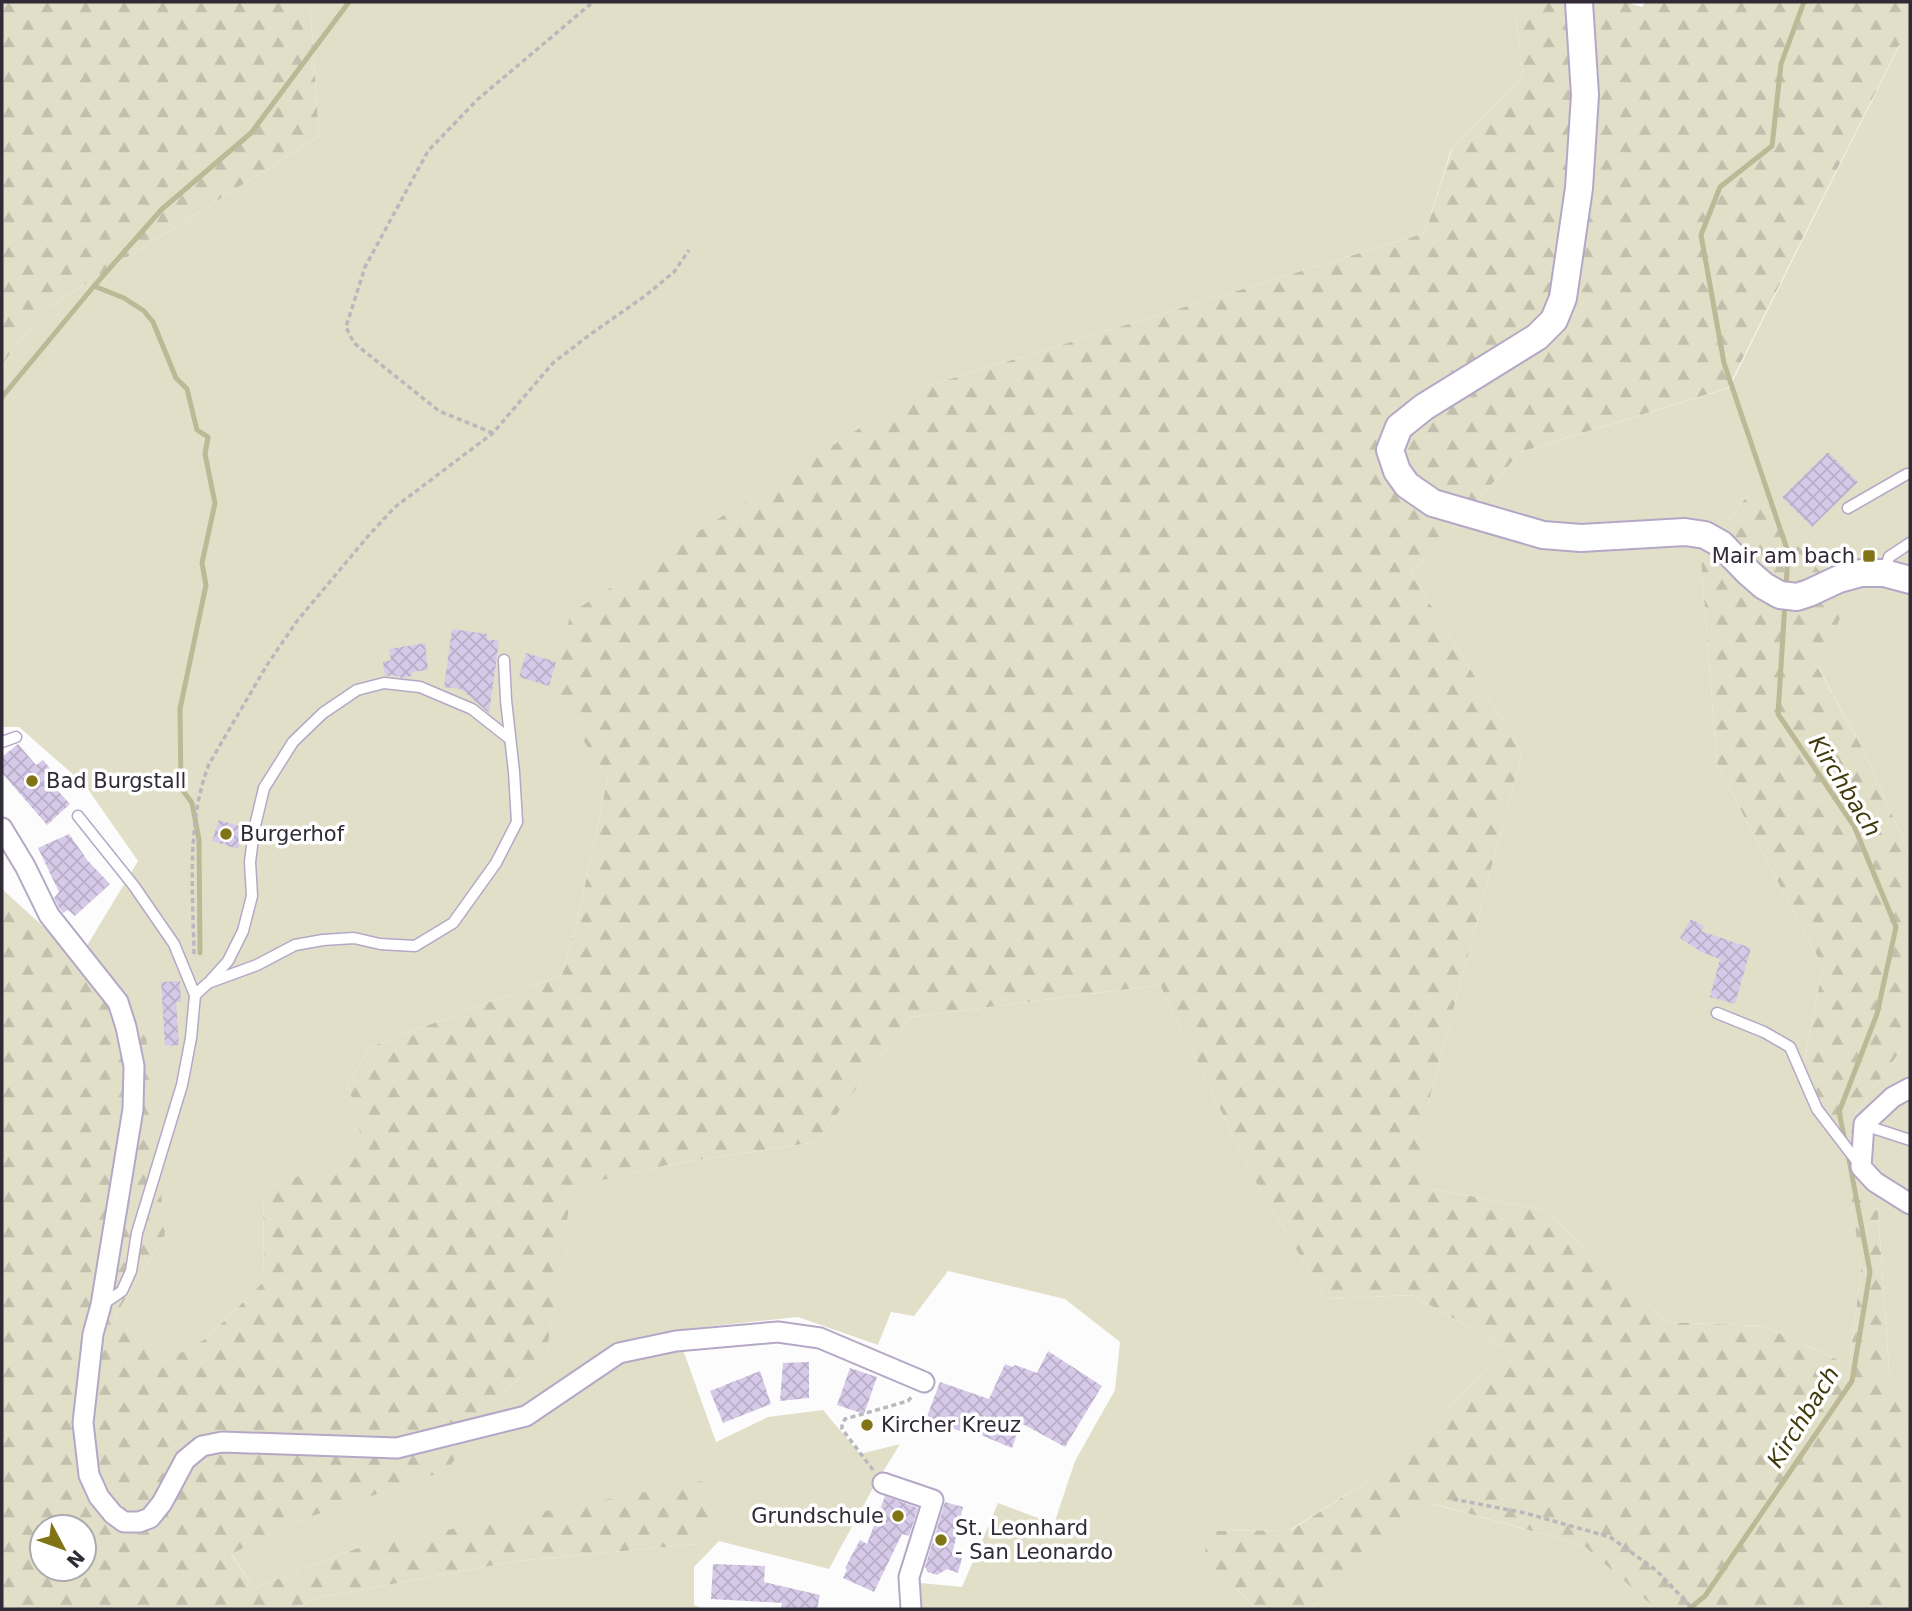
<svg xmlns="http://www.w3.org/2000/svg" width="1912" height="1611" font-family="'DejaVu Sans',sans-serif">
<style>
.grass{fill:#e2dfc9}
.forest{fill:url(#forest-firs);fill-rule:evenodd}
.lines{fill:none;stroke-linecap:round;stroke-linejoin:round}
.stream{stroke:#bdb895;stroke-width:5}
.building{fill:url(#building-cross-hatch)}
.lane-casing{stroke:#b4a8c6;stroke-width:13}
.street-casing{stroke:#b4a8c6;stroke-width:23}
.secondary-casing{stroke:#b4a8c6;stroke-width:30}
.path{stroke:#b9b8bc;stroke-width:3.5;stroke-dasharray:5 3.5;stroke-linecap:butt}
.lane{stroke:#fff;stroke-width:10}
.street{stroke:#fff;stroke-width:19}
.secondary{stroke:#fff;stroke-width:26}
.poi-dot{fill:#817416;stroke:#fff;stroke-width:2.5}
.labels{text-anchor:middle;dominant-baseline:central;stroke-width:7;stroke-linejoin:round;paint-order:stroke}
.poi-label{font-size:21px;fill:#302b37;stroke:#fff;text-anchor:start}
.water-label{font-size:23px;font-style:italic;fill:#413a0d;stroke:#fff}
</style>
<defs>
<pattern id="forest-firs" width="22" height="20" patternUnits="userSpaceOnUse" patternTransform="scale(1.75)"><rect width="22" height="20" fill="#e2dfc9"/><path d="M5 1l3.5 6h-7zM16 11l3.5 6h-7z" fill="#c2c0ad"/></pattern>
<pattern id="building-cross-hatch" width="8" height="8" patternUnits="userSpaceOnUse" patternTransform="scale(1.75)"><rect width="8" height="8" fill="#d7cae9"/><path d="M0 0l8 8M0 8l8-8" fill="none" stroke="#b9aec8"/></pattern>
</defs>
<rect width="100%" height="100%" fill="#fcfcfc"/>
<path class="grass" d="M310 2H1532L1515 12 1523 76 1451 150 1425 233 924 387 551 691 608 777 580 909 562 975 370 1047 348 1084 366 1152 263 1189 264 1281 207 1338 159 1366 115 1316 165 1235 79 959 138 861 85 785 19 727H2V364L46 309 319 136Z
M1900 44 1910 46V855L1865 753 1817 665 1751 490 1701 561 1717 764 1781 888 1823 967 1802 1074 1854 1143 1855 1115 1910 1037V1401L1890 1382 1878 1211 1852 1196 1861 1271 1849 1365 1764 1326 1666 1322 1544 1210 1427 1188V1108L1522 753 1411 573 1521 452 1729 388Z
M1160 985 1254 1179 1326 1299 1412 1295 1509 1350 1368 1481 1290 1530 1208 1531 1235 1587 1257 1609H921V1583L962 1587 998 1503 1054 1524 1075 1461 1115 1390 1120 1342 1065 1299 948 1271 914 1316 891 1312 878 1345 798 1317 676 1330 716 1442 768 1417 823 1410 860 1454 900 1444 873 1488 829 1569 719 1541 694 1567V1605L704 1609H293L317 1598 517 1561 698 1544 363 1546 254 1588 231 1553 298 1521 447 1469 503 1394 547 1351 571 1187 672 1164 816 1142 910 1017Z
M1433 1504 1583 1545 1653 1605 1647 1609H1310Z"/>
<path class="forest" d="M2 2H310L319 136 46 309 2 364Z
M1532 2H1625L1642 7 1645 2H1910V46L1899 45 1728 388 1521 452 1411 573 1522 753 1427 1108V1188L1544 1210 1666 1322 1764 1326 1849 1365 1861 1271 1851 1195 1878 1211 1890 1382 1910 1401V1609H1647L1652 1605 1583 1545 1434 1504 1310 1609H1257L1235 1587 1204 1562 1208 1531 1291 1530 1368 1481 1509 1350 1412 1295 1326 1299 1254 1179 1160 985 910 1017 816 1142 672 1164 572 1187 547 1351 503 1394 447 1470 298 1521 231 1554 254 1588 363 1546 702 1481 721 1510 698 1544 517 1561 317 1598 293 1609H2V889L79 959 145 1024 165 1235 115 1316 159 1365 207 1338 264 1281 263 1189 365 1152 348 1084 370 1047 562 975 580 909 608 777 550 691 571 613 924 387 1425 233 1452 149 1523 76 1515 12ZM42 1527H84V1569H42Z
M1751 490 1847 604 1817 666 1865 753 1910 855V1037L1855 1115 1854 1143 1861 1167 1817 1109 1802 1074 1823 967 1781 888 1717 764 1701 561Z"/>
<g class="lines">
<path class="stream" d="M94 286 124 298 144 311 153 322 176 378 187 389 197 430 208 437 205 454 215 503 202 563 206 585 180 709 181 788 192 803 199 840 200 953
M2 397 94 286 162 209 251 133 349 2
M1786 589 1788 552 1724 363 1701 235 1720 187 1772 146 1781 64 1804 2
M1785 602 1778 714 1854 826 1896 927 1877 1014 1839 1112 1845 1141
M1689 1609 1705 1596 1852 1381 1870 1272 1848 1154"/>
</g>
<path class="building" d="M1828 452 1858 482 1812 527 1782 497Z
M452 629 487 634V639L499 641 489 713 461 689 444 687Z
M425 643 428 670 412 672V676L402 678 394 675 385 676 383 662 391 660 389 649Z
M526 653 556 662 549 686 519 677Z
M18 744 36 765 43 760 59 779 52 784 70 804 47 825 2 773V757Z
M219 820 245 828 238 849 212 841Z
M69 834 88 861 110 884 75 916 68 910 63 913 59 908 54 898 59 892 38 848Z
M1691 919 1704 926 1701 931 1751 948 1735 1004 1710 997 1720 959 1701 952 1680 938Z
M180 981 181 1002H176L179 1045 165 1046 161 982Z
M1048 1351 1102 1386 1065 1447 1021 1423 1012 1448 969 1430 968 1434 926 1419 940 1382 989 1399 1005 1364 1013 1367 1015 1365 1037 1373Z
M809 1362V1398L780 1401 783 1363Z
M850 1368 877 1377 864 1414 837 1405Z
M760 1371 771 1404 723 1423 710 1391Z
M885 1496 918 1508 909 1536 902 1534 874 1592 843 1578 847 1570 845 1568 860 1540 867 1544Z
M945 1502 963 1507 952 1555 962 1558 958 1573 947 1569 937 1575 928 1572 925 1567Z
M713 1564 765 1566 764 1582 820 1595 817 1609H781L782 1603 711 1599Z"/>
<g class="lines">
<g class="lane-casing">
<path id="lane" d="M1848 508 1907 474H1910
M1885 572 1889 557 1910 543
M2 742 16 737
M78 816 134 886 174 944 195 995
M211 980 228 961 243 931 252 896 250 862 254 830 264 788 293 742 323 713 357 690 384 683 420 687 472 709 510 739
M1717 1013 1764 1032 1790 1047 1817 1109 1859 1164
M1864 1125 1910 1140
M102 1305 122 1291 131 1271 137 1233 182 1085 191 1038 195 995 208 983 257 965 295 945 323 940 354 938 380 944 415 946 453 923 496 863 517 822 514 772 506 700 504 660"/>
</g>
<g class="street-casing">
<path id="street" d="M2 828 25 866 49 915 118 1002 126 1027 134 1066 133 1109 101 1305 93 1334 83 1423 89 1475 99 1497 113 1514 124 1522H139L150 1518 162 1503 185 1460 202 1446 222 1442 397 1448 526 1416 619 1353 676 1341 778 1332 820 1338 924 1382
M1910 1088 1893 1097 1864 1124 1861 1167 1875 1182 1910 1204
M883 1483 933 1500 909 1577 911 1609"/>
</g>
<g class="secondary-casing">
<path id="secondary" d="M1579 2 1585 95 1579 188 1563 298 1554 320 1537 337 1424 407 1399 427 1390 450 1397 471 1407 485 1433 503 1543 535 1581 538 1685 532 1705 535 1721 544 1749 573 1764 586 1780 595 1797 597 1809 593 1839 579 1861 573H1884L1910 580"/>
</g>
<path class="path" d="M493 433 439 411 354 343 346 327 365 267 428 151 477 100 593 2
M194 954C193 891 186 824 209 764L267 665 297 621 369 535 395 507 493 433 553 363 588 336 645 296 674 272 689 250
M873 1470 842 1429V1424L845 1419 908 1401 913 1395
M1453 1499 1525 1513 1610 1537 1657 1571 1693 1609"/>
<use href="#lane" class="lane"/>
<use href="#street" class="street"/>
<use href="#secondary" class="secondary"/>
</g>
<g class="poi-dot">
<rect x="1862" y="549" width="14" height="14" rx="3.5"/>
<circle cx="32" cy="781" r="7"/>
<circle cx="226" cy="834" r="7"/>
<circle cx="867" cy="1425" r="7"/>
<circle cx="898" cy="1516" r="7"/>
<circle cx="941" cy="1540" r="7"/>
</g>
<g class="labels">
<g class="poi-label">
<text x="1855" y="556" text-anchor="end">Mair am bach</text>
<text x="46" y="781">Bad Burgstall</text>
<text x="240" y="834">Burgerhof</text>
<text x="881" y="1425">Kircher Kreuz</text>
<text x="884" y="1516" text-anchor="end">Grundschule</text>
<text x="955" y="1528">St. Leonhard<tspan x="955" dy="24">- San Leonardo</tspan></text>
</g>
<g class="water-label">
<text transform="translate(1845 786) rotate(58)">Kirchbach</text>
<text transform="translate(1803 1417) rotate(-58)">Kirchbach</text>
</g>
</g>
<rect width="1912" height="1611" fill="none" stroke="#302b37" stroke-width="7"/>
<g transform="translate(63 1548) rotate(131)"><circle r="33" fill="#ffffff" stroke="#acaaaf" stroke-width="2"/>
<path d="M0-5L12 26L0 18L-12 26Z" fill="#817416"/>
<text y="-10" font-size="19" font-weight="bold" text-anchor="middle" fill="#302b37">N</text>
</g>
</svg>
